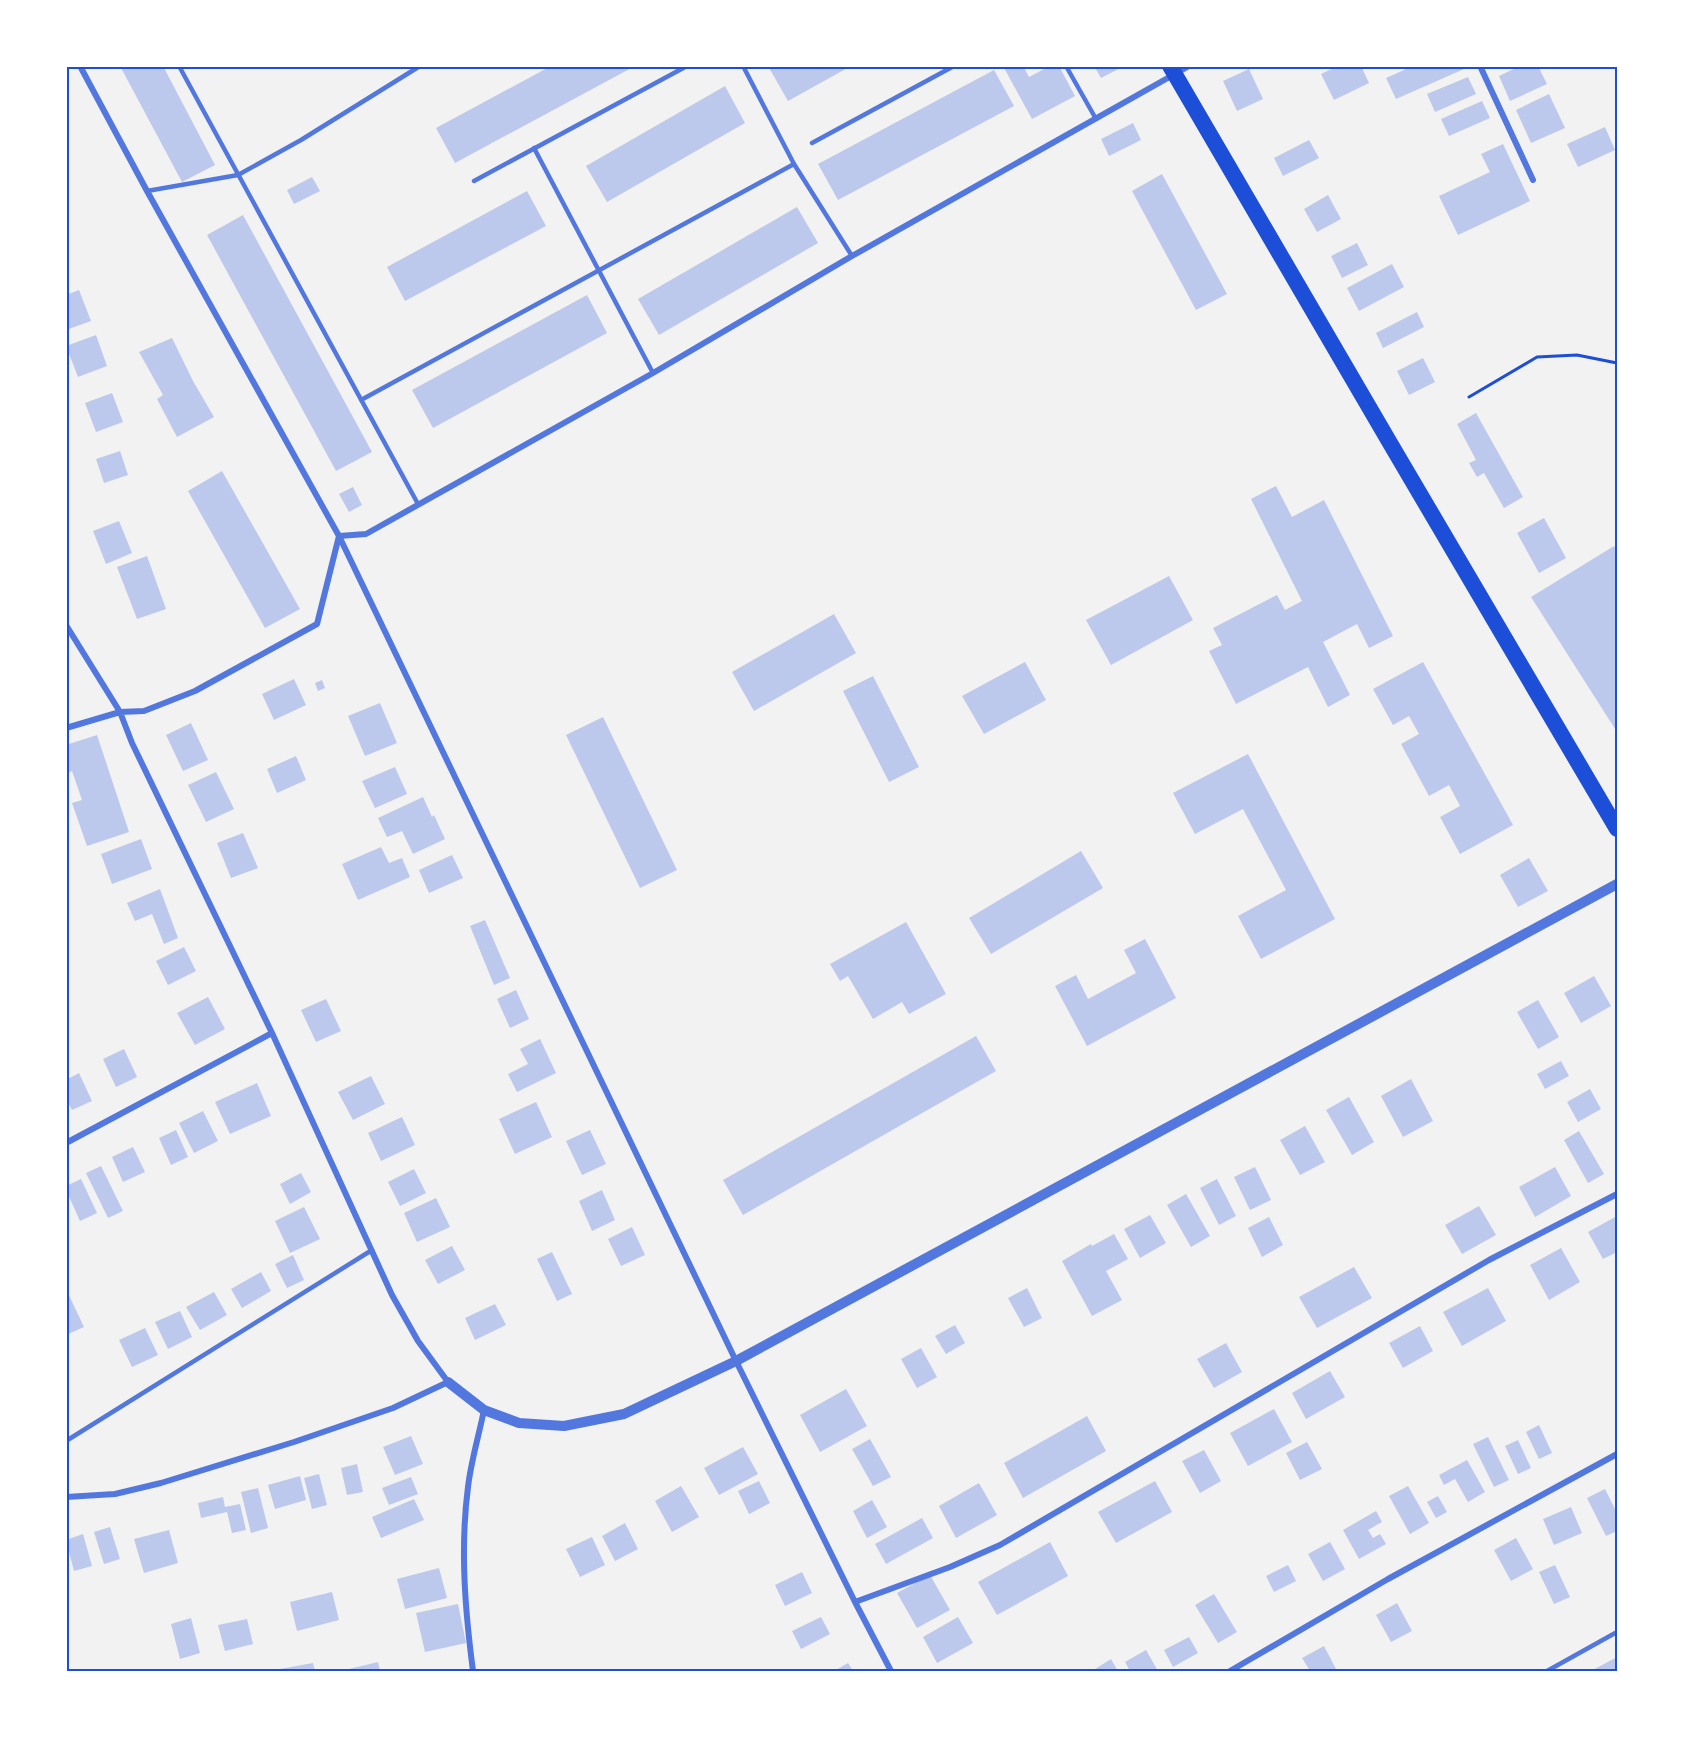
<svg xmlns="http://www.w3.org/2000/svg" width="1683" height="1737" font-family="'Roboto Condensed',sans-serif">
<style>
.building{fill:#bdc9ec}
.lines{fill:none;stroke-linecap:round;stroke-linejoin:round}
.path{stroke:#1d4ed8;stroke-width:3}
.service{stroke:#5277de;stroke-width:4.5}
.minor{stroke:#5277de;stroke-width:6}
.tertiary{stroke:#5277de;stroke-width:10}
.trunk{stroke:#1d4ed8;stroke-width:16}
.neatline{fill:none;stroke:#1d4ed8;stroke-width:2}
</style>
<rect width="100%" height="100%" fill="#f2f2f2"/>
<path class="building" d="M120 66H163L215 165 182 182Z
M551 66H635L455 163 436 128Z
M768 66H851L788 101Z
M1003 66H1023L1029 77 1050 66H1059L1075 96 1032 119Z
M1094 66H1124L1101 78Z
M1338 66H1361L1369 83 1334 100 1321 74Z
M1413 66H1463L1464 69 1396 99 1386 78Z
M1520 66H1538L1547 84 1510 101 1499 76Z
M1249 69 1263 99 1237 111 1223 81Z
M994 70 1014 106 838 200 818 164Z
M1468 77 1476 94 1435 112 1427 94Z
M725 86 745 123 607 202 586 166Z
M1549 94 1565 128 1531 143 1516 110Z
M1482 101 1490 118 1449 136 1441 119Z
M1133 123 1141 140 1109 156 1101 139Z
M1605 127 1615 150 1578 167 1567 144Z
M1309 140 1319 158 1283 176 1274 158Z
M1503 144 1530 201 1458 235 1439 196 1490 172 1481 154Z
M1162 174 1227 294 1196 310 1132 191Z
M312 177 320 191 294 204 287 190Z
M527 191 546 226 405 301 387 267Z
M1328 195 1341 219 1317 232 1304 209Z
M797 207 818 243 659 335 638 299Z
M243 215 372 452 336 471 207 235Z
M1357 243 1368 265 1342 278 1331 256Z
M1392 264 1404 287 1359 311 1347 288Z
M79 290 91 321 66 330V295Z
M587 295 607 333 433 428 412 390Z
M1417 312 1424 327 1383 348 1376 333Z
M96 335 107 366 78 377 66 346Z
M172 338 193 381 214 417 177 437 157 399 163 395 139 352Z
M1423 358 1435 382 1409 395 1397 371Z
M112 393 123 422 96 432 85 403Z
M1476 413 1523 497 1504 508 1484 473 1477 477 1469 463 1476 460 1457 424Z
M120 451 128 475 104 483 96 459Z
M222 471 300 609 265 628 188 491Z
M1276 486 1292 517 1324 500 1393 636 1369 648 1357 624 1323 642 1350 695 1328 707 1308 667 1236 704 1209 651 1222 645 1213 628 1277 595 1285 610 1302 601 1251 499Z
M353 487 362 505 349 512 339 494Z
M1544 518 1566 558 1539 573 1517 533Z
M119 521 132 553 106 564 93 531Z
M1614 546 1617 551V732L1531 597Z
M147 556 166 609 137 619 117 567Z
M1169 576 1193 620 1111 665 1086 620Z
M834 614 856 653 754 711 732 672Z
M1025 662 1046 700 984 734 962 696Z
M1423 662 1513 825 1460 854 1440 817 1460 806 1449 785 1429 796 1401 744 1419 734 1409 716 1393 725 1373 689Z
M873 676 919 767 889 782 843 691Z
M294 679 306 705 274 720 262 694Z
M322 680 325 688 318 691 315 683Z
M380 703 397 743 365 756 348 716Z
M603 717 677 870 640 888 566 735Z
M191 723 208 760 183 771 166 735Z
M97 735 129 832 87 846 72 803 82 800 72 771 66 774V745Z
M1248 754 1335 919 1261 959 1238 916 1286 890 1243 809 1195 834 1173 793Z
M296 756 306 780 277 793 267 769Z
M395 767 407 794 375 808 362 781Z
M216 772 234 809 206 822 188 785Z
M423 797 432 817 434 815 445 839 413 854 402 831 387 837 378 818Z
M243 833 258 868 231 878 217 843Z
M141 839 152 869 112 884 101 854Z
M381 847 389 863 402 858 410 877 358 900 342 864Z
M1081 851 1103 888 991 954 969 918Z
M452 855 463 878 429 893 419 870Z
M1529 858 1548 891 1518 907 1500 875Z
M160 889 178 938 164 944 152 914 135 921 127 903Z
M485 920 510 978 494 985 470 926Z
M906 922 946 994 909 1014 902 1002 873 1019 848 976 840 981 830 964Z
M1145 939 1176 998 1087 1046 1055 986 1076 975 1088 999 1136 973 1124 950Z
M184 947 196 971 168 985 156 961Z
M1594 976 1611 1006 1581 1023 1564 993Z
M516 990 529 1019 510 1028 497 999Z
M208 997 225 1029 195 1045 177 1013Z
M326 999 341 1031 316 1042 301 1010Z
M1538 1000 1559 1037 1538 1049 1517 1012Z
M976 1036 996 1071 743 1215 723 1180Z
M540 1039 556 1073 517 1092 508 1074 528 1064 520 1049Z
M124 1049 137 1077 116 1087 103 1059Z
M1561 1061 1569 1076 1545 1089 1537 1074Z
M79 1073 92 1101 72 1110 66 1098V1080Z
M371 1076 385 1104 353 1120 338 1092Z
M1411 1079 1433 1121 1403 1137 1381 1096Z
M257 1083 271 1116 230 1134 215 1102Z
M1590 1089 1601 1109 1578 1122 1567 1102Z
M1349 1097 1374 1142 1352 1155 1326 1110Z
M536 1102 552 1137 515 1154 499 1119Z
M203 1111 218 1141 194 1153 179 1123Z
M402 1117 415 1145 381 1161 368 1133Z
M1305 1126 1325 1162 1300 1175 1280 1140Z
M176 1130 188 1157 171 1165 159 1138Z
M590 1130 606 1164 582 1175 566 1141Z
M1579 1131 1604 1174 1588 1183 1564 1140Z
M133 1147 145 1172 123 1182 112 1157Z
M101 1166 123 1211 108 1218 86 1173Z
M1255 1167 1271 1200 1250 1210 1234 1177Z
M1555 1167 1571 1196 1535 1217 1519 1187Z
M414 1169 426 1193 400 1206 388 1182Z
M301 1173 311 1192 290 1204 280 1184Z
M81 1179 97 1213 80 1221 66 1190V1186Z
M1217 1179 1236 1216 1219 1225 1200 1188Z
M602 1190 615 1220 592 1231 579 1201Z
M1186 1194 1210 1236 1191 1247 1167 1205Z
M436 1198 450 1227 417 1242 404 1213Z
M1479 1206 1496 1235 1462 1254 1445 1225Z
M304 1207 320 1239 290 1253 275 1221Z
M1150 1215 1166 1243 1140 1258 1124 1229Z
M1617 1216V1252L1603 1259 1588 1232Z
M1269 1217 1283 1245 1262 1257 1248 1228Z
M632 1227 645 1255 621 1266 608 1239Z
M1114 1234 1128 1259 1106 1271 1122 1300 1092 1316 1062 1261 1091 1244 1092 1246Z
M452 1246 465 1270 438 1284 425 1260Z
M1561 1248 1580 1282 1549 1300 1530 1265Z
M552 1252 572 1294 557 1301 537 1259Z
M293 1255 304 1280 287 1288 275 1264Z
M1354 1267 1372 1298 1317 1328 1299 1297Z
M261 1272 271 1291 242 1308 231 1289Z
M1027 1288 1042 1318 1024 1327 1008 1298Z
M1488 1288 1506 1321 1462 1346 1443 1312Z
M66 1289 84 1327 66 1335Z
M214 1292 227 1315 200 1330 186 1307Z
M495 1304 506 1325 475 1340 465 1318Z
M180 1311 192 1337 168 1349 155 1322Z
M955 1325 965 1343 946 1354 935 1336Z
M1420 1326 1433 1351 1403 1368 1389 1343Z
M145 1328 158 1355 132 1367 119 1340Z
M1226 1343 1242 1372 1214 1388 1197 1359Z
M921 1348 937 1377 917 1388 901 1359Z
M1330 1371 1345 1397 1306 1419 1292 1393Z
M846 1389 867 1426 820 1452 800 1415Z
M1274 1409 1292 1442 1248 1466 1230 1433Z
M1087 1416 1106 1451 1023 1498 1004 1463Z
M1539 1425 1552 1453 1539 1459 1526 1432Z
M411 1436 423 1464 395 1475 383 1447Z
M1488 1437 1509 1480 1494 1487 1473 1444Z
M870 1439 891 1477 873 1486 852 1449Z
M1518 1440 1531 1468 1518 1474 1505 1446Z
M1307 1442 1322 1469 1300 1480 1286 1453Z
M743 1447 758 1474 719 1495 704 1468Z
M1204 1450 1221 1481 1200 1493 1182 1461Z
M1467 1460 1485 1492 1468 1502 1455 1479 1444 1485 1439 1475Z
M357 1464 363 1492 347 1495 341 1468Z
M319 1474 327 1505 312 1509 304 1478Z
M300 1476 306 1500 275 1509 268 1485Z
M411 1477 418 1494 389 1505 382 1488Z
M759 1481 770 1503 749 1514 738 1491Z
M1155 1481 1172 1512 1116 1543 1098 1512Z
M979 1483 997 1515 956 1538 939 1506Z
M681 1486 699 1517 672 1532 655 1501Z
M1408 1486 1429 1523 1410 1534 1389 1496Z
M258 1488 268 1528 251 1533 241 1492Z
M1605 1489 1617 1513V1531L1606 1536 1587 1498Z
M1438 1496 1447 1512 1436 1518 1427 1502Z
M223 1497 225 1507 240 1504 246 1530 232 1533 227 1512 201 1518 198 1503Z
M414 1499 424 1520 381 1538 372 1517Z
M872 1500 887 1527 867 1538 853 1511Z
M1571 1507 1582 1533 1554 1545 1543 1519Z
M1376 1511 1382 1522 1368 1530 1373 1538 1380 1534 1386 1544 1359 1559 1343 1530Z
M922 1518 933 1538 886 1564 875 1544Z
M625 1523 638 1549 615 1561 602 1536Z
M110 1527 120 1559 104 1564 94 1532Z
M169 1530 178 1563 144 1573 134 1539Z
M83 1534 92 1566 74 1571 66 1540Z
M592 1537 605 1565 580 1577 566 1549Z
M1516 1538 1533 1569 1511 1581 1494 1550Z
M1050 1542 1068 1576 997 1615 978 1582Z
M1330 1542 1345 1569 1323 1581 1308 1554Z
M1288 1565 1296 1581 1274 1592 1266 1576Z
M1555 1565 1570 1597 1554 1604 1539 1572Z
M439 1568 447 1598 405 1609 397 1579Z
M802 1572 812 1593 785 1606 775 1585Z
M930 1575 950 1610 917 1628 897 1593Z
M332 1592 339 1620 297 1631 290 1602Z
M1214 1594 1237 1632 1218 1643 1195 1605Z
M1397 1603 1412 1631 1391 1642 1376 1615Z
M458 1604 466 1643 425 1652 416 1613Z
M821 1617 830 1634 801 1649 792 1631Z
M958 1617 973 1643 937 1663 923 1637Z
M191 1618 200 1653 180 1659 171 1624Z
M247 1619 253 1644 225 1651 218 1625Z
M1189 1637 1198 1653 1173 1667 1164 1650Z
M1324 1646 1337 1671H1310L1302 1658Z
M1146 1650 1158 1671H1130L1125 1662Z
M1617 1657V1671H1591Z
M1111 1659 1118 1671H1092Z
M378 1662 380 1671H345V1670Z
M313 1663 315 1671H280V1669Z
M848 1663 853 1671H834Z"/>
<g class="lines">
<path class="path" d="M1469 397 1537 357 1577 355 1617 363"/>
<path class="service" d="M179 66 418 504
M743 66 794 164 852 256
M1066 66 1096 119
M812 143 954 66
M534 148 653 373
M474 181 687 66
M147 191 238 175 301 140 420 66
M361 400 794 164
M66 1441 372 1250
M1547 1671 1617 1632"/>
<path class="minor" d="M80 66 147 191 339 536 736 1361 855 1602 891 1671
M1480 66 1533 180
M66 625 120 712 132 743 272 1033 392 1295 418 1341 448 1382 393 1408 294 1442 161 1483 115 1494 66 1497
M66 728 120 712 144 711 195 691 317 624 339 536 366 534 653 373 852 256 1189 66
M66 1143 272 1033
M855 1602 950 1567 1000 1545 1489 1260 1617 1194
M473 1671C465 1610 460 1548 468 1487 471 1461 479 1435 484 1410
M1230 1671 1388 1579 1617 1454"/>
<path class="tertiary" d="M448 1382 484 1410 519 1423 564 1426 624 1414 736 1361 1617 884"/>
<path class="trunk" d="M1170 66 1390 443 1617 829"/>
</g>
<rect width="1683" height="1737" fill="none" stroke="#ffffff" stroke-width="135"/>
<rect x="68" y="68" width="1548" height="1602" class="neatline"/>
</svg>
